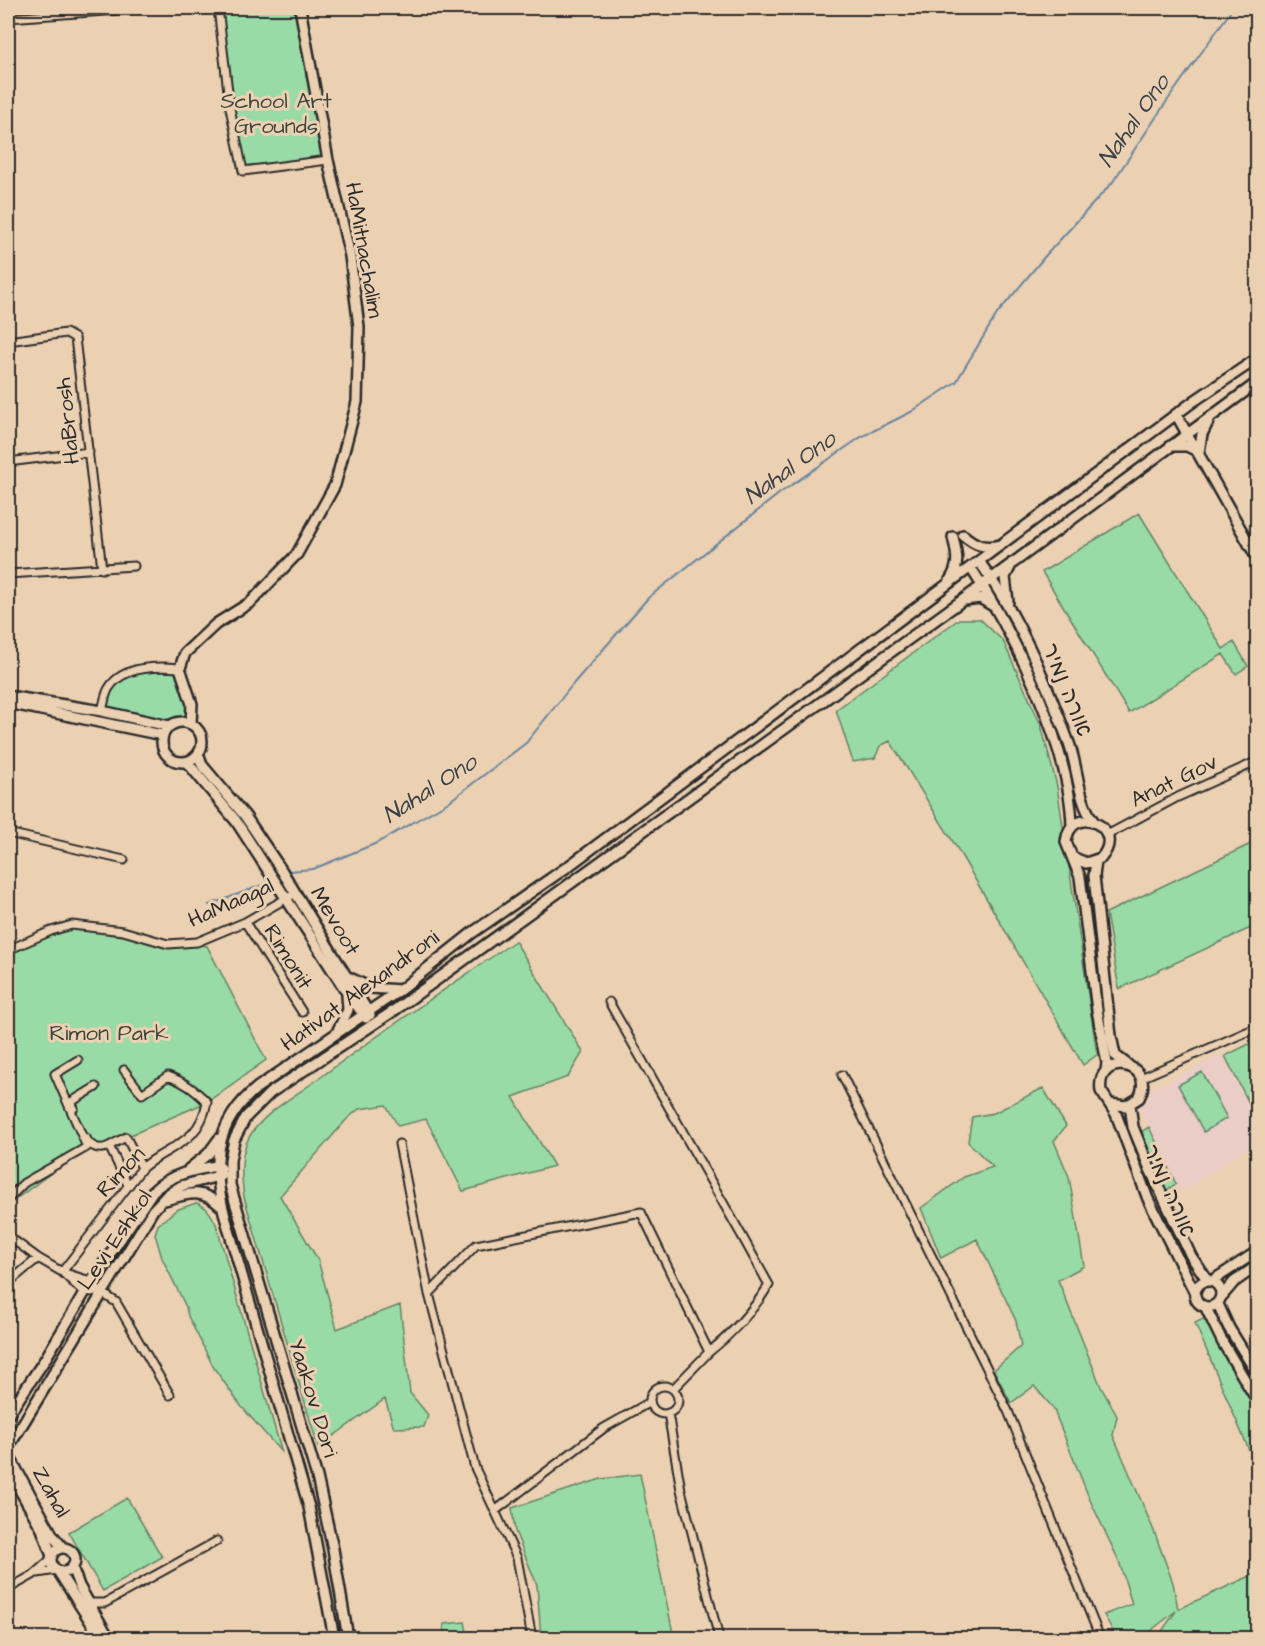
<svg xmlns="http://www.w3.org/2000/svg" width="1265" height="1646" font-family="'Architects Daughter','Playpen Sans Hebrew',sans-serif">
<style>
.built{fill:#eacdc6}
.green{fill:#99dba6;stroke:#628368;stroke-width:1.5}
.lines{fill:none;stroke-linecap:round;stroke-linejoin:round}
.stream{stroke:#68869f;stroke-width:2}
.street-casing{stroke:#2b2b2b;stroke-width:11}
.secondary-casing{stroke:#2b2b2b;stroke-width:14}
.street{stroke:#ebd0b2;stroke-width:7}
.secondary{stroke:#ebd0b2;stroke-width:9}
.labels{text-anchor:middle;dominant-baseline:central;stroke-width:6;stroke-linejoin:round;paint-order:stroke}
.park-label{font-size:22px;fill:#3c453d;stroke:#ebd0b2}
.street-label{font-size:22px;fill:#2b2b2b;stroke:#ebd0b2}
.water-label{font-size:24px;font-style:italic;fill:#3a4248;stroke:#ebd0b2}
</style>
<rect width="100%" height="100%" fill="#ebd0b2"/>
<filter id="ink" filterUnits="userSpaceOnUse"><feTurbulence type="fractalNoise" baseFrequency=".0167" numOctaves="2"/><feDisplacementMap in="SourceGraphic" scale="12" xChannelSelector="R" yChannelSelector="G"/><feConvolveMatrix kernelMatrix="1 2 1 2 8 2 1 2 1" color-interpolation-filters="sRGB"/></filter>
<g filter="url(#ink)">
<path class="built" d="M1222 1055 1257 1120V1141L1180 1193 1140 1108 1150 1090Z"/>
<path class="green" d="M221 8H298L328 160 243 171 228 89Z
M1139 513 1223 649 1234 642 1248 666 1236 674 1223 654 1129 713 1042 572Z
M959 619H980L1003 641 1041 725 1057 786 1097 1055 1083 1065 957 848 890 741 880 746 875 758 853 762 836 710Z
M156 665 180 668 192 704 191 723 181 721 169 726 102 711 109 687 125 673Z
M1257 841V925L1119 989 1106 913Z
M72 925 207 946 266 1060 207 1102 126 1137 109 1146 86 1147 8 1205V950Z
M515 941 583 1052 568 1077 513 1097 554 1166 463 1191 426 1119 398 1126 386 1105 359 1109 347 1119 280 1196 318 1260 337 1329 400 1305 410 1393 428 1415 424 1427 394 1428 385 1399 318 1447 244 1197C241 1175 239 1150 253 1131 271 1108 298 1094 321 1077 384 1030 450 986 515 941Z
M1257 1040V1119L1225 1056Z
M1202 1072 1227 1118 1204 1132 1178 1085Z
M1043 1088 1066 1126 1054 1141 1069 1177 1084 1266 1058 1280 1101 1387 1117 1416 1113 1435 1154 1531 1173 1583 1178 1609 1257 1573V1638H1160L1159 1635 1176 1611 1154 1628 1145 1638H1117L1104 1615 1132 1604 1119 1561 1090 1500 1053 1408 1034 1386 1011 1403 994 1370 1021 1346 1016 1321 977 1239 941 1258 921 1208 964 1177 993 1167 968 1142 972 1117 994 1113Z
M1149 1127 1176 1184 1162 1193 1136 1135Z
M196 1203C207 1206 211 1214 216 1224L282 1453 241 1406 214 1368 188 1316 186 1307 162 1258 155 1234 158 1225 176 1210Z
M1217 1312 1257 1388V1469L1195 1323Z
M640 1474 674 1638H541L537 1585 515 1531 512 1508 601 1479Z
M127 1498 162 1557 103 1591 69 1532Z
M465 1622 468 1638H443L444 1624Z"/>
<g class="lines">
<path class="stream" d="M289 871 313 869 377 843 447 803 526 743 573 684 648 598 780 493 861 437 911 412 956 382 997 314 1046 255 1112 183 1167 101 1233 8
M209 905 268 883"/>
<g class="street-casing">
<path id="street" d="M218 8 230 108 243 171 328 160
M8 18 147 8
M8 341 66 333 75 338 102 569
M8 462 89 452
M8 574 134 566
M102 711C104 704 105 694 109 688 123 665 158 666 180 668
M8 833 124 860
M1107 835 1178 797 1258 761
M245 922 302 1012
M8 950 51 931 72 925 123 931 168 944 197 942 245 922 296 893
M609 1002 742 1236 769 1285C752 1312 734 1332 709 1352
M842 1075 1008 1411 1100 1638
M1141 1078 1258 1027
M74 1108 71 1102 96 1087
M86 1138C90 1147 100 1151 109 1146
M399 1144 429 1294 475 1468 517 1558 532 1638
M128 1185 109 1146 126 1137 142 1168
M8 1199 24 1183 87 1147 55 1074 78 1060
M8 1236 38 1258 62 1272 79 1288 86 1291 102 1293 116 1302 170 1395
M62 1272 142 1168C170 1144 199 1145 207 1102 194 1089 184 1082 168 1076L142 1094 124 1070
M65 1273 84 1279 102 1293
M8 1283 38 1258
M429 1294 476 1245 641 1212 709 1352 673 1389
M650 1400a14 14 0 1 1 28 0a14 14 0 1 1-28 0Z
M668 1413 681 1490 719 1638
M495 1511 604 1428 650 1402
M38 1573 56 1570
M8 1589 33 1575 51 1559
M89 1603H105L217 1541"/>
</g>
<g class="secondary-casing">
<path id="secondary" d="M1176 414 1258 560
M1170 446H1187L1199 452
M1199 452 1202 434 1209 420
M963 535C975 545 984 549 1000 545
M979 561C1019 617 1045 679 1069 743 1078 768 1078 801 1094 822
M971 568C1014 634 1071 748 1072 827
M950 580C960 565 957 554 953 537
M965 600 980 598 993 606
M1008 602 1005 577 1012 563
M8 696 102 711 169 726
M8 705H17L162 735
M162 742a20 20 0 1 1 40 0a20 20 0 1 1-40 0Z
M191 723 192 704 180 668 185 653 216 624 251 602 297 554 335 485 357 402 359 327 350 256 328 160 300 8
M198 754 202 765 245 816 282 871 370 1015
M187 762 236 821 346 991 366 1018
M1072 857 1086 863 1101 858C1128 827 1071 801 1066 842L1080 877 1097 1010 1107 1063 1106 1071
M1096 861 1094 876 1111 1036 1115 1055 1128 1065
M348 977 371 988 400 990
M338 1030 348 1010 347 996
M1110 1104 1126 1106 1139 1098C1158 1061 1095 1051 1101 1091L1116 1114 1148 1199 1195 1293
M1130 1105 1133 1127 1150 1169 1191 1256 1208 1281
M189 1169 208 1154 219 1139
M165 1200C189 1193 202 1188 222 1207
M1195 1294a13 13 0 1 1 26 0a13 13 0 1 1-26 0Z
M1212 1281 1258 1251
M1222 1296 1234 1282 1258 1265
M1218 1304 1229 1328 1258 1375
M1206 1308 1223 1343 1258 1402
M8 1415 44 1361 91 1282 153 1191C171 1174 193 1170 216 1166L221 1168
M8 1448 153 1210 168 1194 181 1186 222 1175
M8 1454 53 1536 63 1548
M8 1469 42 1529 52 1556
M51 1560a12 12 0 1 1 24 0a12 12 0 1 1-24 0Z
M72 1567 79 1586 109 1638
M58 1571 101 1638
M334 1638 309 1507 226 1220C211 1168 213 1123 258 1087L400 990 472 933 570 865 1194 401 1258 358
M348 1638 333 1549 317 1477 230 1185V1160L234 1140 246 1117 270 1093 392 1012 578 878 960 602 1258 382"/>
</g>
<use href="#street" class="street"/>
<use href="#secondary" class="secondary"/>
</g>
</g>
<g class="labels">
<g class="park-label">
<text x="276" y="101">School Art<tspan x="276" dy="25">Grounds</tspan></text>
<text x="109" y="1033">Rimon Park</text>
</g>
<g class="street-label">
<text transform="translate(364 250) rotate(80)">HaMitnachalim</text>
<text transform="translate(68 421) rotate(-96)">HaBrosh</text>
<text transform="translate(1067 690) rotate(68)">אורה נמיר</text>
<text transform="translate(1174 781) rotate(-26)">Anat Gov</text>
<text transform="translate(231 903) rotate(-24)">HaMaagal</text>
<text transform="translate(335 921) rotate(59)">Mevoot</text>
<text transform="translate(288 957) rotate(58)">Rimonit</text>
<text transform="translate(360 991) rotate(-36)">Hativat Alexandroni</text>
<text transform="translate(121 1172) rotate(-47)">Rimon</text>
<text transform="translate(1169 1191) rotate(66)">אורה נמיר</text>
<text transform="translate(115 1240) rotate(-56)">Levi Eshkol</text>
<text transform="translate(313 1398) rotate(73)">Yaakov Dori</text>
<text transform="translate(51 1492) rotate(61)">Zahal</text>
</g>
<g class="water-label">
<text transform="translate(1134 121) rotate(-55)">Nahal Ono</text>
<text transform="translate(790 468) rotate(-36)">Nahal Ono</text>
<text transform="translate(430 789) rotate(-33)">Nahal Ono</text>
</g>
</g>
<rect width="1265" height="1646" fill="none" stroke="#ebd0b2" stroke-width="30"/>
<rect x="15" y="15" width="1235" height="1616" fill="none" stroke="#2b2b2b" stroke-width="2" filter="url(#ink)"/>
</svg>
